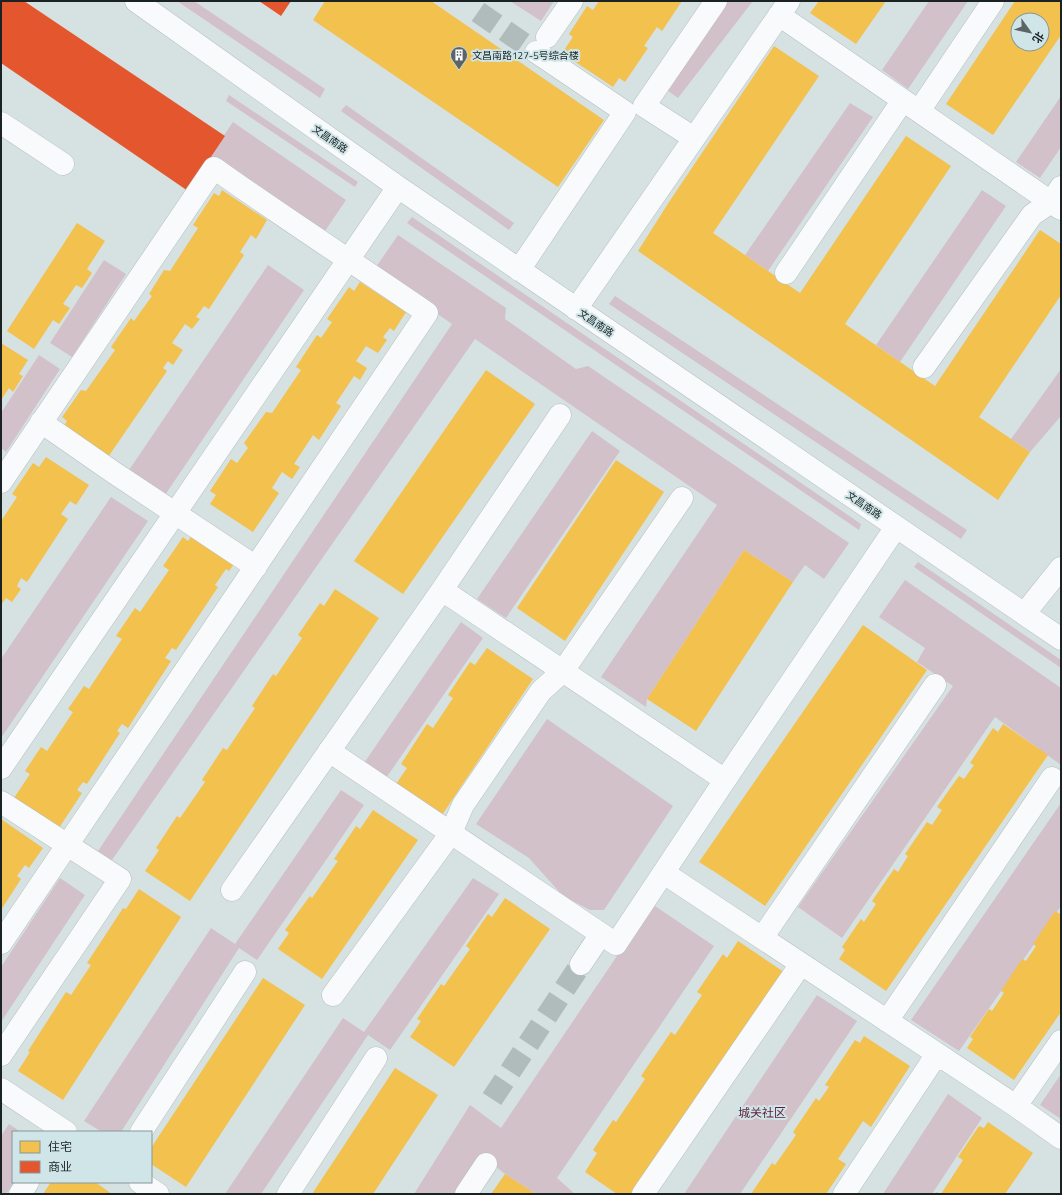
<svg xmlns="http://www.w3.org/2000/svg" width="1062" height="1195" font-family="'Titillium Web','Noto Sans SC',sans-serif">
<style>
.green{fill:#d3c1c9}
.homes{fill:#f2c14e;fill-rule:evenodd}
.shops{fill:#e4572e}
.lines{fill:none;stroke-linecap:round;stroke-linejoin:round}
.minor-tunnel{stroke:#b0bbbc;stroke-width:22;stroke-dasharray:22 11;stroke-linecap:butt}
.minor-casing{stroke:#b7bfc0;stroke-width:23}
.minor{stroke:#f9fafb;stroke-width:22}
.labels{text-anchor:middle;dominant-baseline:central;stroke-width:4;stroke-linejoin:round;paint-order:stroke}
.poi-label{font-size:10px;fill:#1a2223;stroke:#d0e5e8;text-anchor:start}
.street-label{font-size:10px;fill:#1a2223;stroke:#d0e5e8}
.quarter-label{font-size:12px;fill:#5e1c38;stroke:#d0e5e8}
</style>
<rect width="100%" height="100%" fill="#d6e1e2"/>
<path class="green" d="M177 1H194L325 89 320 98Z
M510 1H554L541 21Z
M727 1H753L678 98 667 90Z
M929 1H968L908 89 882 70Z
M229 95 358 182 355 187 226 101Z
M1061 96V147L1040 178 1016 162Z
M850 103 873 117 768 271 745 255Z
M346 105 514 223 509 230 341 111Z
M233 122 346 200 323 234 210 156Z
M982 190 1006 206 900 362 876 345Z
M412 217 861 524 859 530 407 223Z
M398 235 506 308 505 319 576 369 588 366 849 543 824 579 805 565 793 582 744 550 647 699 646 707 601 677 717 505 475 339 112 860 98 851 452 324 374 270Z
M104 260 126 274 72 357 50 343Z
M268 265 304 290 163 498 127 473Z
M615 296 967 530 961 539 609 304Z
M39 355 60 369 6 452 1 448V413Z
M1061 369V416L1030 452 1011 439Z
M592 431 620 451 506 618 477 599Z
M111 497 148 521 1 738V659Z
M918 562 1061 660V668L914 567Z
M905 580 1061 688V765L995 717 842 938 798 907 953 686 917 662 925 648 879 617Z
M461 622 483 638 386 778 364 763Z
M547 719 673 806 604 910H590L563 896 529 858 476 824Z
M341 790 364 805 257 960 239 948 121 1132H102L84 1121 211 928 235 944Z
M1061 803V906L959 1051 911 1020Z
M60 878 85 895 1 1022V967Z
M473 878 499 894 390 1050 368 1035 261 1194H225L343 1018 364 1032Z
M652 904 714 946 557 1178 575 1194H536L505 1174 482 1156 456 1194H414L470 1105 501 1128Z
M817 995 857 1021 740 1194H684Z
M1061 1074V1119L1040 1105Z
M948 1094 982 1118 932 1194H883Z
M9 1124 21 1132H13V1182H14L6 1194H1V1136Z"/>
<path class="homes" d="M325 1H431L604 120 558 187 313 20Z
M599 1H682L662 31 657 27 644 46 648 48 625 82 619 78 613 87 562 53 573 37 569 34 587 6 593 10Z
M819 1H886L856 44 810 13Z
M1015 1H1061V35L993 135 946 104ZM1018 20H1042V44H1018Z
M774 46 819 76 713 233 800 293 906 136 951 166 845 324 935 386 1040 230 1061 244V295L979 417 1030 452 998 500 638 251 669 202Z
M222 190 267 220 256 239 251 235 240 252 244 255 209 309 204 306 196 317 200 319 192 329 185 324 172 343 183 350 173 365 168 361 163 368 167 371 104 463 59 432 67 421 62 417 81 390 86 391 115 350 111 347 131 318 134 321 152 296 149 294 164 270 170 271 198 228 193 225 214 193 219 196Z
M77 223 105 241 87 269 92 273 82 288 76 285 63 304 70 308 59 324 53 320 34 349 7 331Z
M360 282 406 312 394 331 390 328 383 337 387 340 378 353 366 346 356 361 367 368 360 380 354 376 336 403 341 406 319 440 313 435 294 464 300 467 292 479 282 472 272 488 279 493 253 532 210 504 216 495 210 491 231 459 237 463 248 448 244 443 266 412 272 413 301 370 296 367 317 335 321 338 332 322 327 319 349 287 354 291Z
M1 343 28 360 19 374 23 376 13 392 9 388 1 400Z
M486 370 535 404 403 594 354 561Z
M46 457 89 485 76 505 70 501 61 514 68 519 27 582 21 578 17 586 21 589 12 602 6 598 1 605V521L17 497 12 494 33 463 39 467Z
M616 460 664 492 565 641 517 608Z
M195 531 237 560 229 571 226 569 215 585 218 587 176 650 172 648 165 658 171 661 128 728 122 724 117 731 120 733 87 784 83 782 77 790 82 793 59 828 14 798 30 774 25 771 41 747 47 751 73 712 68 709 84 686 89 689 122 639 116 636 135 608 140 612 169 570 163 566 183 537 188 541Z
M744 550 793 582 696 731 647 699Z
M335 589 379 618 190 901 145 871 159 850 156 848 177 816 180 818 205 782 202 780 223 748 227 750 255 708 252 706 273 674 276 676 302 638 298 635 320 603 324 606Z
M863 625 927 670 765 906 718 874 699 862Z
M487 648 533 679 442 815 396 784 407 768 401 764 427 724 433 728 453 698 448 695 470 662 475 665Z
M1003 724 1048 755 886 991 839 959 845 950 842 947 861 919 864 922 876 904 872 901 894 869 898 872 908 856 905 854 927 822 932 825 942 810 937 807 959 776 964 779 974 765 970 763 993 728 998 732Z
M373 810 418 840 322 979 278 949 289 933 285 930 310 896 312 898 338 861 334 859 356 826 360 829Z
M1 819 43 848 29 868 25 865 17 876 21 879 1 910Z
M139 889 181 917 63 1100 18 1071 30 1052 28 1051 66 992 71 995 91 965 87 963 123 908 126 909Z
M505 898 550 929 454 1067 410 1037 421 1021 417 1019 441 984 444 986 470 949 466 946 488 914 492 917Z
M1055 911 1060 914 1061 913V1012L1014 1080 967 1048 973 1039 970 1037 989 1009 992 1011 1004 993 1001 991 1022 959 1026 961 1036 946 1033 944Z
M738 941 784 972 635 1194H617L585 1172 597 1153 593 1150 613 1120 616 1122 645 1079 641 1076 671 1032 675 1035 702 995 697 992 723 954 727 958Z
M263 978 305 1005 186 1187 151 1164V1148Z
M864 1036 910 1066 871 1127 863 1121 838 1159 846 1164 826 1194H751L772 1163 775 1165 796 1135 793 1132 816 1098 819 1101 829 1087 825 1085 855 1040 860 1043Z
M395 1068 438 1095 373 1194H312Z
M988 1122 1033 1153 1005 1194H935L936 1192 941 1194 963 1160 958 1157 979 1126 984 1128Z
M505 1174 536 1194H491Z
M51 1182H95L112 1194H43Z"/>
<path class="shops" d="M1 1H24L225 136 188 191 1 63Z
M259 1H291L281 16Z"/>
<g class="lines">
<path class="minor-tunnel" d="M478 12 536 52
M492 1099 581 964"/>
<g class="minor-casing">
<path id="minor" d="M136 1 398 187 1061 639
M779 15 1061 209
M547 37 572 1
M919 111 993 1
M1 123 63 164
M694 138 644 106 716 1
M519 270 625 112 536 52
M786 273 903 100
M576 309 789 1
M924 367 1032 215 1051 202 1061 187
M41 422 113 472 256 567
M1 482 214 168C284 218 356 264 427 313L1 943
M1024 614 1061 568
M329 751 616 944 725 780 442 590
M1 768 398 187
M725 780 896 527
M1 802 120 879 1 1055
M664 873 1016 1106 1061 1138
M232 890 442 590 560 415
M762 938 935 685
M581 964 601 934
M333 995 451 833 463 805 541 691 563 671 682 498
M887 1021 1052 778
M1 1089 66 1132
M1016 1106 1061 1041
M141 1132 245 972
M140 1182 158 1194
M20 1194 28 1182
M288 1194 376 1058
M466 1194 486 1164
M643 1194 801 964
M844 1194 937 1054"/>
</g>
<use href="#minor" class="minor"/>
</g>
<defs>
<g id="building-pin" transform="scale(0.9)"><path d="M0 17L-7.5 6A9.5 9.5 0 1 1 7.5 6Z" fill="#5c6566" stroke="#d0e5e8"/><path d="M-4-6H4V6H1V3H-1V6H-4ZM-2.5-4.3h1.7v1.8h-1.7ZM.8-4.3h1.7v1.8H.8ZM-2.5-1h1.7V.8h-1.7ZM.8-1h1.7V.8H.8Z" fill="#fff"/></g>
</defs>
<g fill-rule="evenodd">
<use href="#building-pin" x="459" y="55"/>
</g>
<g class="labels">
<g class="poi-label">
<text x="472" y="55">文昌南路127-5号综合楼</text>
</g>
<g class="street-label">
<text transform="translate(330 139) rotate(35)">文昌南路</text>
<text transform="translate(596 323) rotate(34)">文昌南路</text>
<text transform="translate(864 505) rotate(34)">文昌南路</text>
</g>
<g class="quarter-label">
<text x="762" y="1112">城关社区</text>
</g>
</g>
<rect width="1062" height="1195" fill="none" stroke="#1a2223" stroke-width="4"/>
<rect x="12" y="1131" width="140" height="52" fill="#d0e5e8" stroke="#879799"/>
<rect x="20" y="1141" width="20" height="12" fill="#f2c14e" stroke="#879799"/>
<text x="48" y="1151" font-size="12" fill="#1a2223">住宅</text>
<rect x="20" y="1161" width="20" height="12" fill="#e4572e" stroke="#879799"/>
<text x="48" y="1171" font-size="12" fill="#1a2223">商业</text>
<g transform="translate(1030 32) rotate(123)"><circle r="19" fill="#d0e5e8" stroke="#879799"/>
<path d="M0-3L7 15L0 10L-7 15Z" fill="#5c6566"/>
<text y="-6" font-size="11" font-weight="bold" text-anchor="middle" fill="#1a2223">北</text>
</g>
</svg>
